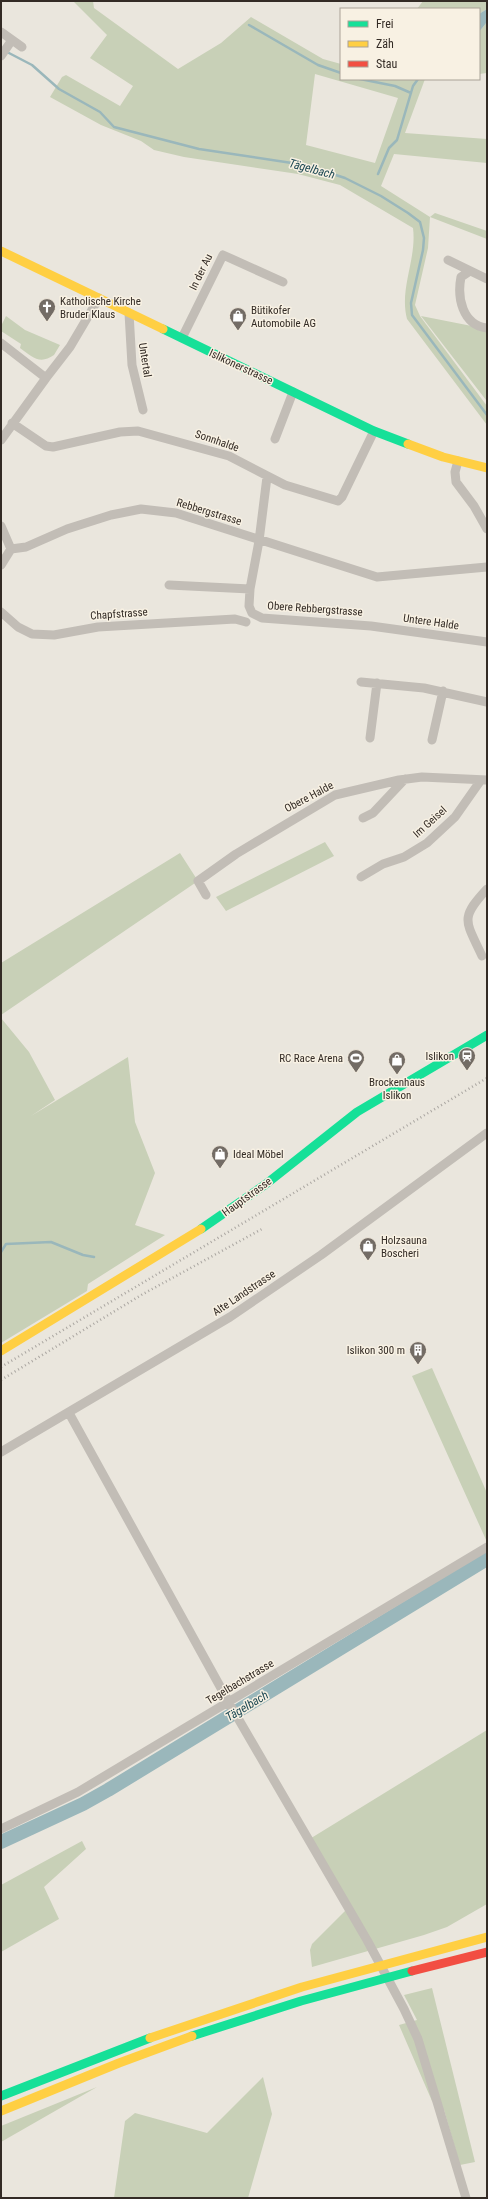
<svg xmlns="http://www.w3.org/2000/svg" width="488" height="2199" font-family="'Roboto Condensed',sans-serif">
<style>
.green{fill:#c8d0b7;fill-rule:evenodd}
.water{fill:#9ab7bb}
.lines{fill:none;stroke-linecap:round;stroke-linejoin:round}
.stream{stroke:#9ab7bb;stroke-width:2.5}
.river{stroke:#9ab7bb;stroke-width:14}
.street{stroke:#c2bdb6;stroke-width:9}
.fast{stroke:#16e098;stroke-width:9}
.slow{stroke:#ffcf43;stroke-width:9}
.jam{stroke:#f24e42;stroke-width:9}
.rail{stroke:#aaa6a1;stroke-width:2.5;stroke-dasharray:1 3;stroke-linecap:butt}
.labels{text-anchor:middle;dominant-baseline:central;stroke-width:3;stroke-linejoin:round;paint-order:stroke}
.street-label{font-size:11px;fill:#332b25;stroke:#f8f1e3}
.poi-label{font-size:11px;fill:#332b25;stroke:#f8f1e3;text-anchor:start}
.water-label{font-size:12px;font-style:italic;fill:#1c4853;stroke:#f8f1e3}
</style>
<rect width="100%" height="100%" fill="#eae6dd"/>
<path class="green" d="M73 1H93L94 8 178 69 221 43 251 17 323 59 341 64V79H425L405 133 487 139V163L394 154 381 186 430 217 435 213 487 231V239L430 217 428 248 415 305 420 316 487 406V425L407 319C399 288 417 259 413 228L340 185 298 174 184 157 154 150 141 141 101 125 50 97 62 77 66 75 120 106 133 86 90 58 107 35ZM315 74 398 98 375 163 306 145Z
M423 1H487V9L479 14V9H417Z
M487 22V73L479 74V32Z
M6 316 25 330 60 345 54 355C40 365 32 357 20 348L21 344 1 331V326Z
M421 316 487 329V399L486 400Z
M325 842 334 856 226 911 216 897Z
M180 853 198 881 1 1015V963Z
M1 1018 29 1052 55 1100 31 1116 128 1057 135 1122 155 1173 135 1225 165 1235 88 1284 87 1291 1 1343Z
M432 1368 487 1493V1542L412 1376Z
M487 1730V1904L447 1927 424 1935 312 1967 310 1950 312 1944 348 1908 308 1840Z
M82 1841 86 1849 44 1887 59 1919 1 1952V1885Z
M432 1988 475 2162 460 2165 444 2110 432 2101 399 2025 417 2020 404 1995Z
M263 2077 272 2114 248 2198H114L125 2121 135 2113 207 2133Z
M97 2087 1 2142V2126Z"/>
<path class="water" d="M487 9V22L479 32V14Z"/>
<g class="lines">
<path class="stream" d="M249 25 318 65 341 73
M7 52 32 65 59 89 100 112 114 127 199 149 305 165 345 178 381 196 408 213 420 222 424 238 423 250 411 303 412 315 487 415
M360 79 395 86 411 93
M378 174 389 148 397 140 413 86 418 79
M1 1252 6 1244 51 1242 83 1255 94 1257"/>
<path class="river" d="M1 1842 83 1804 108 1790 487 1559"/>
<path class="street" d="M1 32 22 47
M1 56 12 40
M448 260 487 279
M470 271 461 277C457 297 462 325 487 328
M129 313 132 365 143 410
M182 338 223 255 283 282
M1 343 46 378 70 347 99 298
M12 423 46 446 53 447 120 432 138 431 229 456 285 485 338 501 342 497 374 431
M275 439 293 392
M1 440 46 378
M458 461 455 472 456 482 474 506 487 529
M267 477 259 541 250 589 249 606 252 613 262 618 371 626 487 642
M1 526 11 549 1 565
M11 549 26 547 67 529 111 515 141 509 176 513 377 577 487 567
M169 585 250 589
M1 612 18 627 32 634 54 635 98 627 235 619 246 622
M361 682 424 688 487 702
M370 738 377 683
M432 740 443 691
M363 818 373 813 405 779
M361 877 383 864 404 857 427 843 455 817 481 780
M206 895 198 881 236 854 335 795 399 780 422 777 487 780
M482 956C466 921 459 919 487 889
M69 1413 232 1708 367 1940 404 2009 418 2039 466 2198
M1 1452 230 1317 321 1255 487 1133
M1 1829 78 1792 487 1547"/>
<path class="fast" d="M163 329 374 431 408 444
M201 1229 266 1184 357 1112 487 1035
M192 2036 301 2001 412 1971
M1 2096 150 2038"/>
<path class="slow" d="M1 251 163 329
M408 444 443 457 487 468
M1 1351 201 1229
M150 2038 302 1987 487 1937
M1 2111 119 2063 192 2036"/>
<path class="jam" d="M412 1971 487 1952"/>
<path class="rail" d="M1 1367 487 1078
M1 1380 143 1294 262 1229"/>
</g>
<defs>
<g id="church-pin" transform="scale(0.9)"><path d="M0 17L-7.5 6A9.5 9.5 0 1 1 7.5 6Z" fill="#736c65" stroke="#f8f1e3"/><path d="M-1.2-6h2.4v3.5h3.3v2.4h-3.3V6h-2.4V-.1h-3.3v-2.4h3.3Z" fill="#fff"/></g>
<g id="shop-pin" transform="scale(0.9)"><path d="M0 17L-7.5 6A9.5 9.5 0 1 1 7.5 6Z" fill="#736c65" stroke="#f8f1e3"/><path d="M-5-2.5h2.3a2.7 3.5 0 0 1 5.4 0H5L5.5 6h-11ZM-1.5-2.5h3a1.5 2.3 0 0 0-3 0Z" fill="#fff"/></g>
<g id="station-pin" transform="scale(0.9)"><path d="M0 17L-7.5 6A9.5 9.5 0 1 1 7.5 6Z" fill="#736c65" stroke="#f8f1e3"/><path d="M-3-6H3Q5-6 5-4V2Q5 4 3 4L4.5 6H3L1.5 4h-3L-3 6H-4.5L-3 4Q-5 4-5 2V-4Q-5-6-3-6ZM-3.5-4v3h7v-3ZM-3.5 1v1.5H-2V1ZM2 1v1.5H3.5V1Z" fill="#fff"/></g>
<g id="stadium-pin" transform="scale(0.9)"><path d="M0 17L-7.5 6A9.5 9.5 0 1 1 7.5 6Z" fill="#736c65" stroke="#f8f1e3"/><path d="M0-5a6.5 5 0 1 0 0 10a6.5 5 0 1 0 0-10ZM-3.5-1.8h7v3.6h-7Z" fill="#fff"/></g>
<g id="building-pin" transform="scale(0.9)"><path d="M0 17L-7.5 6A9.5 9.5 0 1 1 7.5 6Z" fill="#736c65" stroke="#f8f1e3"/><path d="M-4-6H4V6H1V3H-1V6H-4ZM-2.5-4.3h1.7v1.8h-1.7ZM.8-4.3h1.7v1.8H.8ZM-2.5-1h1.7V.8h-1.7ZM.8-1h1.7V.8H.8Z" fill="#fff"/></g>
</defs>
<g fill-rule="evenodd">
<use href="#church-pin" x="47" y="307"/>
<use href="#shop-pin" x="238" y="316"/>
<use href="#station-pin" x="467" y="1056"/>
<use href="#stadium-pin" x="356" y="1058"/>
<use href="#shop-pin" x="397" y="1060"/>
<use href="#shop-pin" x="220" y="1154"/>
<use href="#shop-pin" x="368" y="1246"/>
<use href="#building-pin" x="418" y="1350"/>
</g>
<g class="labels">
<g class="street-label">
<text transform="translate(201 272) rotate(-64)">In der Au</text>
<text transform="translate(145 360) rotate(81)">Untertal</text>
<text transform="translate(241 367) rotate(25)">Islikonerstrasse</text>
<text transform="translate(217 441) rotate(19)">Sonnhalde</text>
<text transform="translate(209 512) rotate(17)">Rebbergstrasse</text>
<text transform="translate(315 609) rotate(4)">Obere Rebbergstrasse</text>
<text transform="translate(119 614) rotate(-4)">Chapfstrasse</text>
<text transform="translate(431 622) rotate(8)">Untere Halde</text>
<text transform="translate(309 797) rotate(-28)">Obere Halde</text>
<text transform="translate(430 822) rotate(-42)">Im Geisel</text>
<text transform="translate(247 1197) rotate(-36)">Hauptstrasse</text>
<text transform="translate(244 1293) rotate(-34)">Alte Landstrasse</text>
<text transform="translate(240 1682) rotate(-31)">Tegelbachstrasse</text>
</g>
<g class="poi-label">
<text x="60" y="301">Katholische Kirche<tspan x="60" dy="13">Bruder Klaus</tspan></text>
<text x="251" y="310">Bütikofer<tspan x="251" dy="13">Automobile AG</tspan></text>
<text x="454" y="1056" text-anchor="end">Islikon</text>
<text x="343" y="1058" text-anchor="end">RC Race Arena</text>
<text x="397" y="1082" text-anchor="middle">Brockenhaus<tspan x="397" dy="13">Islikon</tspan></text>
<text x="233" y="1154">Ideal Möbel</text>
<text x="381" y="1240">Holzsauna<tspan x="381" dy="13">Boscheri</tspan></text>
<text x="405" y="1350" text-anchor="end">Islikon 300 m</text>
</g>
<g class="water-label">
<text transform="translate(312 169) rotate(15)">Tägelbach</text>
<text transform="translate(247 1706) rotate(-31)">Tägelbach</text>
</g>
</g>
<rect width="488" height="2199" fill="none" stroke="#332b25" stroke-width="4"/>
<rect x="340" y="8" width="140" height="72" fill="#f8f1e3" stroke="#a9a297"/>
<rect x="348" y="21" width="20" height="6" fill="#16e098" stroke="#a9a297"/>
<text x="376" y="28" font-size="12" fill="#332b25">Frei</text>
<rect x="348" y="41" width="20" height="6" fill="#ffcf43" stroke="#a9a297"/>
<text x="376" y="48" font-size="12" fill="#332b25">Zäh</text>
<rect x="348" y="61" width="20" height="6" fill="#f24e42" stroke="#a9a297"/>
<text x="376" y="68" font-size="12" fill="#332b25">Stau</text>
</svg>
